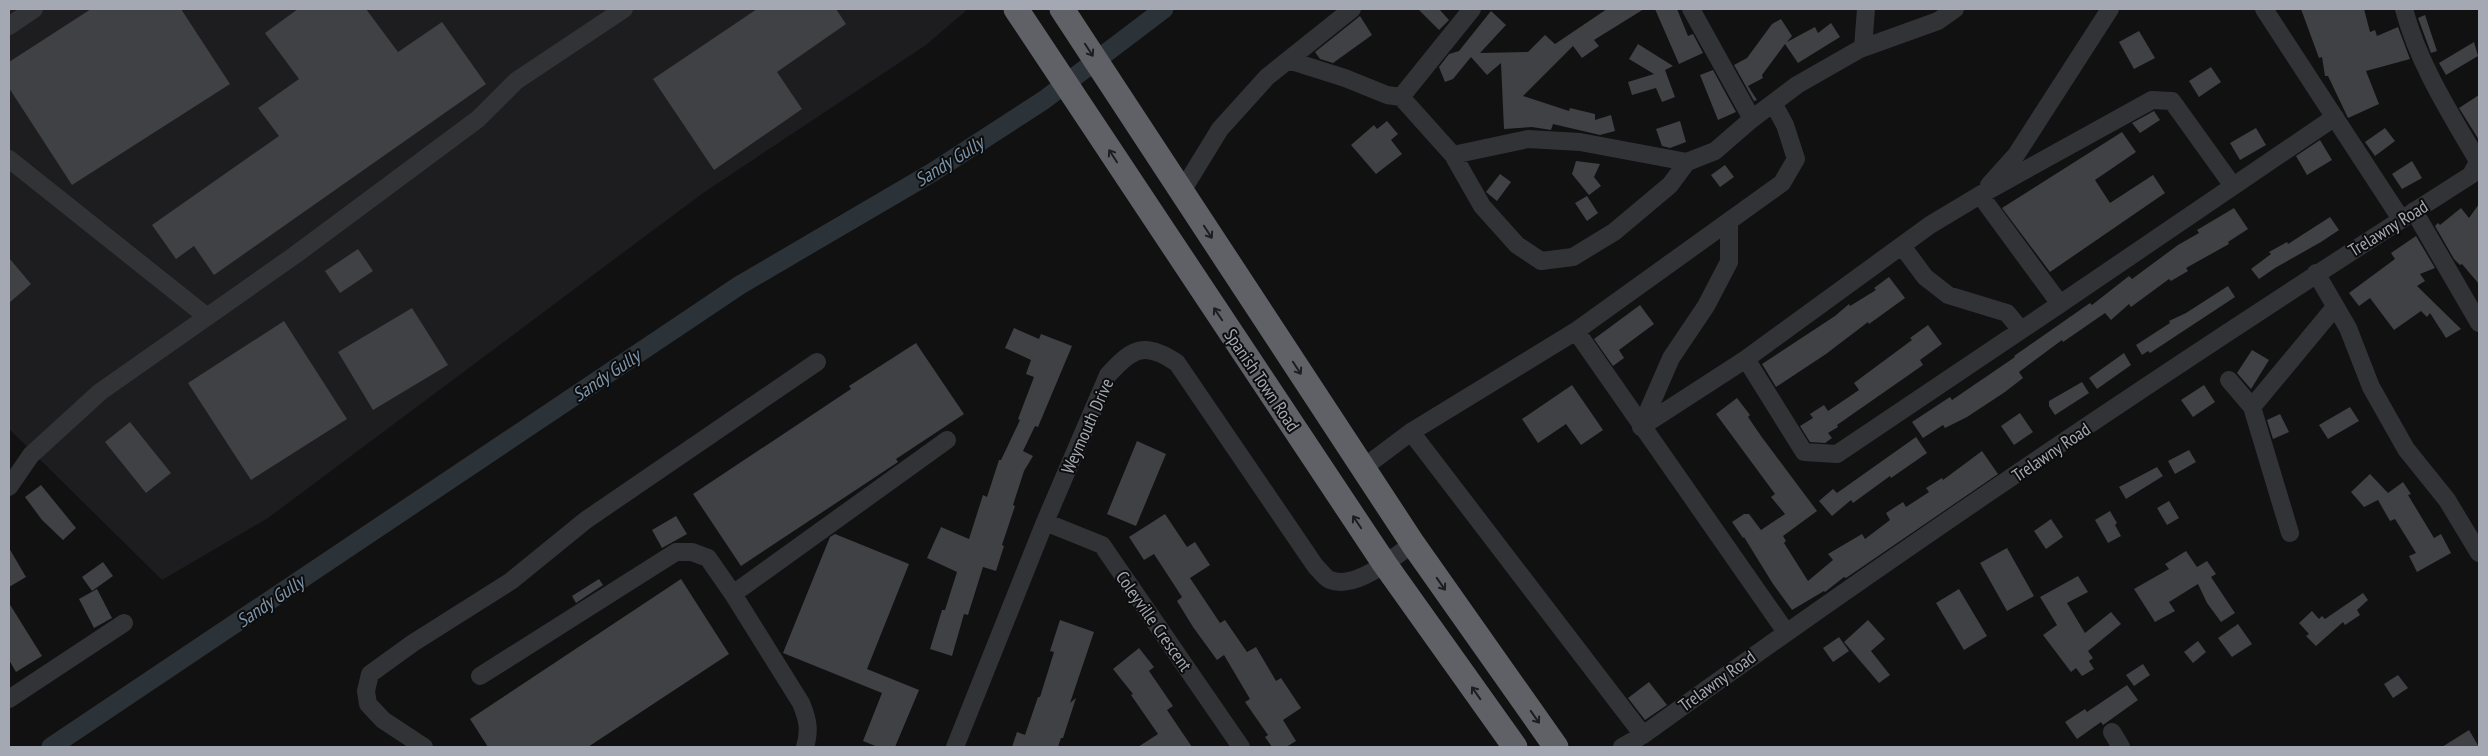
<svg xmlns="http://www.w3.org/2000/svg" width="2488" height="756" font-family="'PT Sans Narrow',sans-serif">
<style>
.built{fill:#1d1d1f}
.lines{fill:none;stroke-linecap:round;stroke-linejoin:round}
.canal{stroke:#2b3339;stroke-width:19}
.building{fill:#404145}
.minor{stroke:#323337;stroke-width:18}
.highway{stroke:#5f6167;stroke-width:25}
.oneway{stroke:#1d1d1f}
.labels{text-anchor:middle;dominant-baseline:central;stroke-width:4;stroke-linejoin:round;paint-order:stroke}
.street-label{font-size:18px;fill:#a3a8b2;stroke:#0c0c0d}
.water-label{font-size:19px;font-style:italic;fill:#7c95aa;stroke:#0c0c0d}
</style>
<rect width="100%" height="100%" fill="#111112"/>
<path class="built" d="M9 9H968L926 45 703 193 268 518 162 580 9 429Z"/>
<g class="lines">
<path class="canal" d="M51 747 740 285 933 172 1044 100 1164 9"/>
</g>
<path class="building" d="M91 9H181L230 84 72 185 9 88V62Z
M298 9H366L398 52 442 22 486 84 214 275 194 246 176 259 152 225 279 136 258 108 299 79 265 33Z
M757 9H836L846 24 777 72 802 109 714 170 653 79Z
M1418 9H1439L1449 20 1439 30Z
M1607 9H1644L1594 40 1599 46 1582 58 1573 46 1523 96 1569 111 1570 108 1595 114V120L1611 115 1615 131 1600 135 1553 124 1551 130 1532 127 1504 129 1501 63 1487 75 1471 57 1453 79 1445 82 1439 67 1449 54 1459 51 1491 11 1506 25 1480 53 1528 52 1545 35 1555 44Z
M1655 9H1677L1688 36 1693 34 1703 53 1679 64Z
M2301 9H2364L2370 32 2375 30 2377 36 2398 27 2410 59 2366 71 2379 104 2348 118 2328 76H2325L2322 57 2319 58Z
M2425 15 2437 51 2431 53 2418 18Z
M1360 16 1372 35 1333 63 1320 59 1315 52Z
M1781 19 1792 36 1787 42 1815 27 1818 33 1831 23 1840 37 1798 63 1785 44 1762 75 1763 78 1748 86 1757 100 1754 101 1734 65 1747 58 1772 24Z
M2139 31 2155 58 2134 69 2119 42Z
M2474 42 2478 56 2446 75 2439 63Z
M1638 44 1673 66 1665 70 1675 97 1662 102 1656 88 1632 95 1628 82 1654 74 1629 59Z
M2211 67 2221 82 2199 97 2189 81Z
M1713 70 1736 112 1718 120 1700 75Z
M2479 95V140L2459 108Z
M2154 111 2160 120 2140 133 2132 123Z
M1387 121 1398 134 1391 140 1402 154 1376 174 1351 145 1374 125 1377 129Z
M1680 121 1686 142 1670 148 1662 146 1656 129Z
M2256 128 2266 145 2240 160 2230 143Z
M2385 128 2395 141 2375 156 2365 142Z
M2122 132 2136 152 2095 180 2110 203 2153 175 2165 193 2050 272 2002 208Z
M2320 140 2332 160 2307 175 2296 156Z
M1576 161 1600 164 1594 177 1601 186 1589 195 1572 174Z
M2412 161 2422 178 2402 189 2392 174Z
M1725 165 1734 177 1720 187 1711 175Z
M1500 174 1511 182 1497 201 1486 192Z
M1587 196 1598 213 1587 221 1575 203Z
M2479 204V284L2462 264 2460 265 2454 259 2435 226 2438 223 2440 225 2461 208 2469 218Z
M2234 208 2248 229 2228 242 2229 244 2186 268 2188 271 2171 281 2169 279 2131 307 2129 304 2111 320 2105 313 2063 342 2062 340 2019 372 2023 378 2005 392 1967 417 1945 428 1943 425 1923 438 1912 422 1950 397 1952 400 2015 357 2014 356 2090 303 2092 305 2129 276 2132 279 2178 245 2199 233 2197 230Z
M2330 217 2339 230 2321 242 2275 268 2259 279 2251 269 2271 254 2269 252 2287 242 2288 244Z
M2416 236 2435 268 2420 274 2425 281 2417 286 2461 329 2446 338 2430 313 2427 317 2421 311 2394 330 2370 298 2359 306 2349 293 2395 259 2391 253Z
M358 249 373 271 340 293 325 271Z
M9 258 31 284 9 303Z
M1889 277 1905 298 1869 324 1868 322 1826 354 1776 387 1762 364 1835 316 1849 304 1850 306 1876 290 1874 288Z
M2228 286 2235 297 2150 353 2148 351 2142 355 2136 345 2170 323 2169 321 2186 313Z
M1640 305 1654 324 1619 350 1624 358 1613 366 1594 339Z
M412 308 448 365 373 410 338 352Z
M284 321 347 419 251 480 188 383Z
M1928 325 1942 344 1920 360 1923 365 1837 425 1838 427 1828 433 1832 438 1825 443 1810 442 1800 426 1813 418 1810 414 1824 405 1828 411 1859 390 1854 383 1912 340 1910 338Z
M1014 328 1039 339 1041 334 1072 346 1038 427 1035 426 1023 451 1033 456 1024 471 1013 505 1015 506 1002 545 1004 546 996 571 983 567 968 615 964 614 952 656 930 649 942 610H945L957 572 927 558 941 527 969 539 983 495 987 497 999 460H1001L1020 420 1018 419 1034 377 1026 374 1031 360 1005 348Z
M916 343 964 414 896 459 898 462 741 566 693 494 851 389 849 386Z
M2252 350 2269 360 2251 389 2237 373Z
M2124 353 2131 365 2097 389 2089 378Z
M2082 382 2089 393 2055 415 2049 406V401Z
M1572 385 1603 430 1581 445 1566 424 1538 443 1522 419Z
M2204 385 2215 402 2193 417 2181 400Z
M1737 398 1750 415 1748 417 1761 436 1817 511 1783 536 1786 541 1784 543 1808 581 1833 560 1828 554 1862 534 1865 539 1890 520 1886 513 1903 502 1906 507 1929 492 1926 488 1942 478 1943 480 1982 451 1998 474 1846 578 1844 577 1825 592 1824 591 1792 610 1773 584 1744 537 1743 538 1732 522 1744 514H1749L1761 530 1785 514 1771 497 1775 494 1716 414Z
M2350 407 2359 421 2328 439 2319 425Z
M2020 413 2033 432 2014 445 2001 426Z
M2280 414 2289 432 2273 439 2267 420Z
M130 422 171 473 146 493 105 442Z
M1916 437 1927 453 1891 478 1890 476 1853 503 1851 500 1832 516 1819 501 1833 489 1837 493Z
M1137 441 1166 454 1136 526 1107 514Z
M2189 450 2196 462 2175 474 2168 461Z
M2157 467 2163 476 2126 499 2119 487Z
M2370 474 2388 493 2403 482 2411 494 2408 495 2434 538 2441 534 2451 553 2417 572 2409 556 2416 553 2395 519 2390 521 2378 500 2364 507 2351 492Z
M41 485 76 528 63 540 42 520 25 497Z
M2169 501 2179 518 2167 525 2157 508Z
M2110 511 2117 523 2115 525 2121 536 2108 543 2095 520Z
M1165 514 1187 547 1195 542 1210 565 1190 578 1220 623 1225 620 1247 652 1256 647 1276 681 1281 678 1301 708 1283 720 1296 741 1286 747H1272L1265 737 1268 735 1245 702 1250 699 1224 655 1217 660 1193 627 1177 601 1182 597 1154 554 1144 560 1129 537Z
M676 516 687 534 662 548 652 530Z
M2051 519 2063 537 2046 549 2034 531Z
M835 534 909 564 867 669 919 690 895 747H878L863 741 882 693 783 653 830 537Z
M9 548 26 577 9 587Z
M2007 548 2034 596 2007 611 1980 563Z
M2186 551 2197 567 2207 561 2216 574 2211 577 2235 613 2221 622 2207 603 2198 584 2169 602 2175 611 2155 622 2134 589 2169 569 2165 564Z
M103 562 113 576 92 591 82 577Z
M2078 576 2088 592 2067 603 2085 633 2111 612 2121 624 2088 651 2093 658 2089 661 2094 669 2082 676 2076 668 2071 672 2043 635 2057 625 2040 597Z
M599 579 603 585 576 603 572 596Z
M681 579 729 654 588 747H488L470 719Z
M97 589 112 618 94 628 79 599Z
M1959 589 1987 636 1964 650 1936 603Z
M2363 593 2368 600 2357 610 2360 615 2345 625 2343 622 2316 646 2306 636 2309 634 2299 623 2312 611 2319 619 2322 616 2325 619Z
M9 603 42 656 16 672 9 660Z
M1060 620 1094 632 1070 703 1076 698 1063 738H1061L1058 747H1012L1017 732 1025 735 1038 697H1040L1054 652 1050 651Z
M1868 620 1885 639 1871 651 1890 675 1879 683 1844 642Z
M2238 624 2252 644 2232 657 2218 638Z
M1839 637 1849 651 1833 662 1823 648Z
M2198 641 2206 652 2193 663 2184 652Z
M1139 648 1154 667 1149 671 1173 706 1167 710 1192 747H1138L1158 734 1131 695 1133 694 1113 669Z
M2143 664 2150 675 2134 686 2126 675Z
M2398 675 2408 688 2393 698 2384 684Z
M1649 682 1667 705 1645 720 1628 698Z
M2127 685 2138 700 2103 725 2101 722 2077 739 2065 722 2085 709 2087 712Z
M2469 730 2479 747H2442Z"/>
<g class="lines">
<path class="minor" d="M1691 9 1752 119
M2264 9 2401 219
M2404 9C2418 63 2450 113 2478 161
M9 26 34 9
M1863 48 1866 9
M1288 60 1345 78 1387 95 1401 97 1453 155 1482 206 1517 245 1541 261 1573 257 1614 232 1670 185 1687 162
M1401 97 1472 9
M1453 155 1528 139 1580 142 1687 162 1715 151 1752 119 1797 85 1860 49 1938 21 1955 9
M9 159 206 316
M1989 185 2016 155 2110 9
M1182 191 1220 129 1267 77 1352 9
M1980 195 2152 100 2172 101 2233 186
M2414 211 2479 323
M1902 246 1925 277 1948 295 2007 313 2021 330
M2316 273 2348 328 2371 387 2406 449 2447 500 2479 553
M1576 331 1786 632
M1746 359 1804 452 1837 454 2060 304
M2229 380 2252 407
M1641 427 1746 359 1930 225 1980 195 2060 304 2335 117
M1641 427 1671 358 1706 306 1729 262V221
M1411 432 1643 735
M1363 468 1411 432 1576 331 1782 183 1796 159 1785 125 1773 103
M9 487 31 455 100 392 295 255 478 119 516 81 624 9
M1045 522 1102 545 1241 747
M2290 533 2252 407 2335 307
M733 594 947 440
M480 676 676 552H692L708 558 733 594 801 703C808 720 810 730 805 747
M9 699 124 623
M2112 732 2121 747
M424 747 383 720 368 704 366 691 370 674 413 643 511 581 586 520 817 362
M955 747 1045 522 1108 375C1132 348 1145 341 1177 363L1316 567C1320 570 1325 578 1330 580 1357 590 1391 558 1413 544
M1622 747 1643 735C1913 540 2190 354 2471 175L2479 160"/>
<path class="highway" d="M1016 9 1384 563 1515 747
M1062 9 1413 544 1556 747"/>
</g>
<defs><path id="oneway-shaft" d="M-6 0H5M1.5-3L5.5 0L1.5 3" fill="none" stroke-width="1.6" stroke-linecap="round" stroke-linejoin="round" transform="scale(1.25)"/></defs>
<g class="oneway">
<use href="#oneway-shaft" transform="translate(1089 50) rotate(57)"/>
<use href="#oneway-shaft" transform="translate(1113 156) rotate(-123)"/>
<use href="#oneway-shaft" transform="translate(1208 232) rotate(57)"/>
<use href="#oneway-shaft" transform="translate(1218 314) rotate(-124)"/>
<use href="#oneway-shaft" transform="translate(1297 368) rotate(57)"/>
<use href="#oneway-shaft" transform="translate(1357 522) rotate(-124)"/>
<use href="#oneway-shaft" transform="translate(1441 584) rotate(55)"/>
<use href="#oneway-shaft" transform="translate(1476 693) rotate(-125)"/>
<use href="#oneway-shaft" transform="translate(1535 717) rotate(55)"/>
</g>
<g class="labels">
<g class="street-label">
<text transform="translate(2388 228) rotate(-32)">Trelawny Road</text>
<text transform="translate(1262 380) rotate(56)">Spanish Town Road</text>
<text transform="translate(1087 426) rotate(-66)">Weymouth Drive</text>
<text transform="translate(2051 452) rotate(-34)">Trelawny Road</text>
<text transform="translate(1154 621) rotate(55)">Coleyville Crescent</text>
<text transform="translate(1717 681) rotate(-36)">Trelawny Road</text>
</g>
<g class="water-label">
<text transform="translate(949 161) rotate(-32)">Sandy Gully</text>
<text transform="translate(606 375) rotate(-34)">Sandy Gully</text>
<text transform="translate(270 601) rotate(-34)">Sandy Gully</text>
</g>
</g>
<rect width="2488" height="756" fill="none" stroke="#a3a8b2" stroke-width="20"/>
</svg>
